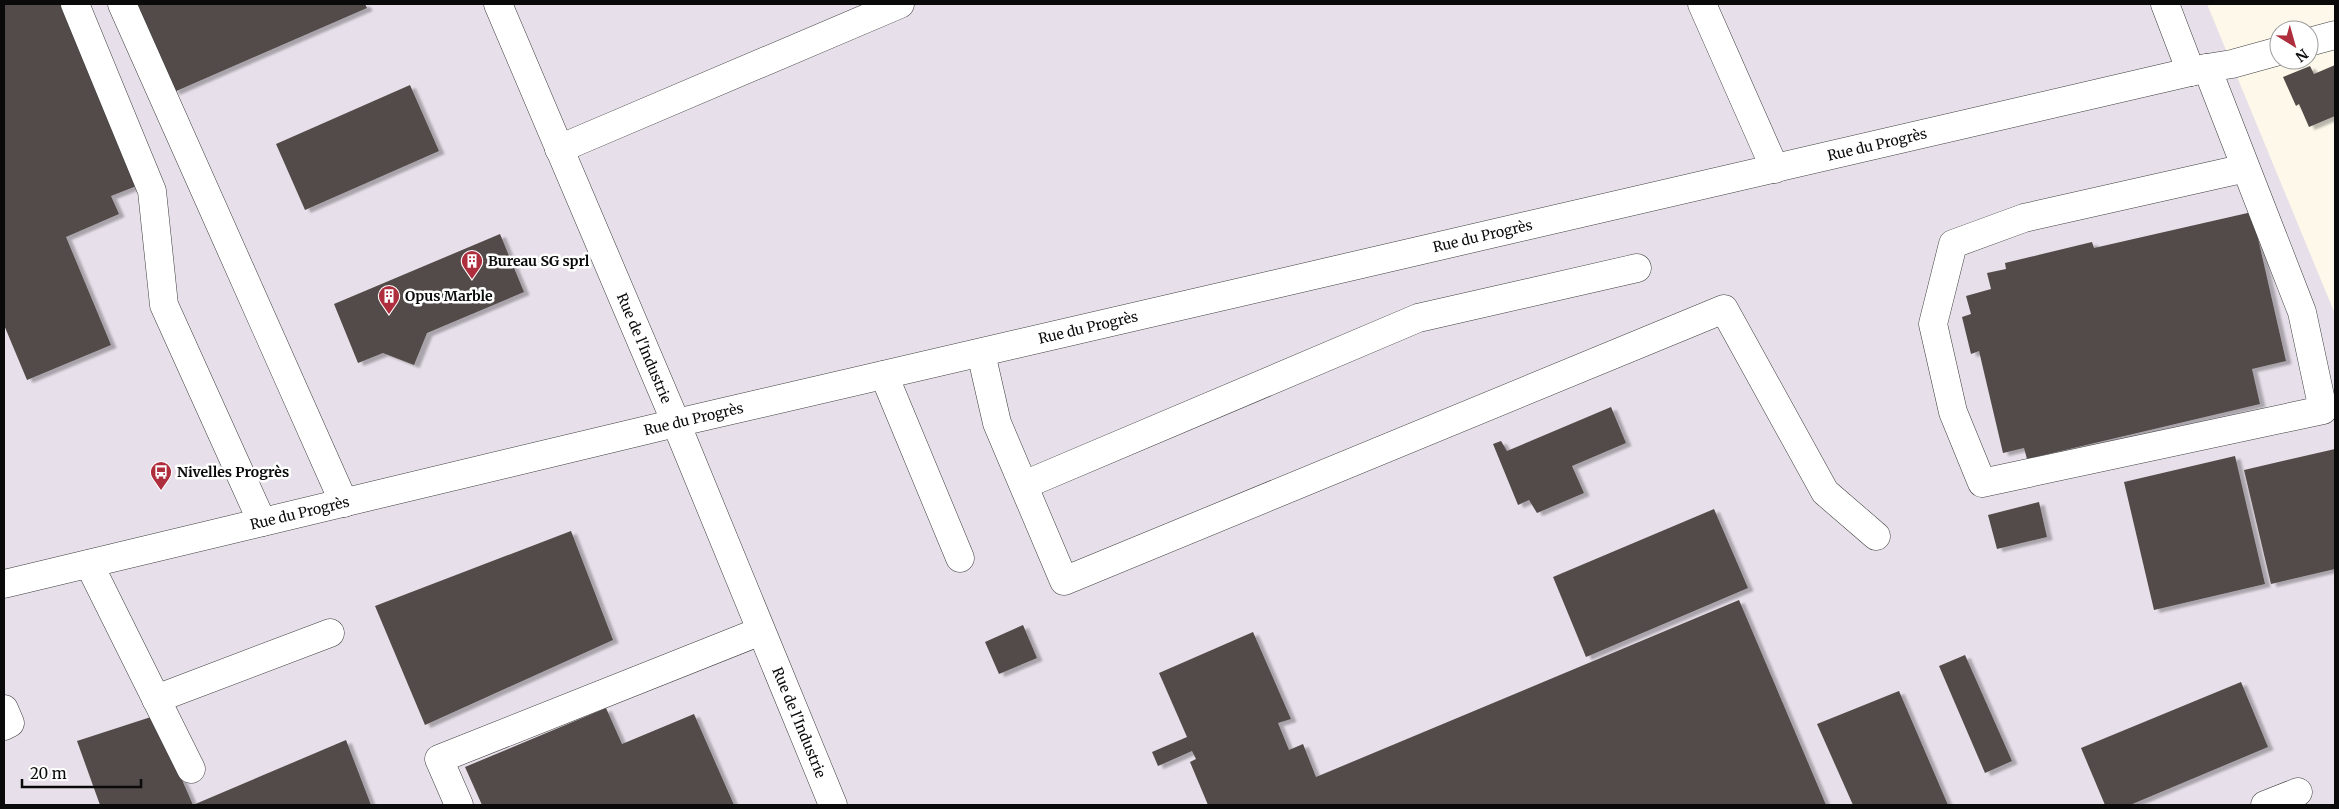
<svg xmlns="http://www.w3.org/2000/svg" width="2339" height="809" font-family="Merriweather,serif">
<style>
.industrial{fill:#e7dfe9}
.building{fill:#524b48;filter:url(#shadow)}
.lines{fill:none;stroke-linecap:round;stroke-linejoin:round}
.minor-casing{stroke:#3d3d3d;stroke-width:29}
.minor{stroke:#fff;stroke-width:28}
.labels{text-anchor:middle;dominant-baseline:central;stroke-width:5;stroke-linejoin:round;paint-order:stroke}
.street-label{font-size:14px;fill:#0a0a0a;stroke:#fff}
.poi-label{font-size:14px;font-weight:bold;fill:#0a0a0a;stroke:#fff;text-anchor:start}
</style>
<defs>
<filter id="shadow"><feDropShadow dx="5.5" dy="3" stdDeviation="1" flood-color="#0004"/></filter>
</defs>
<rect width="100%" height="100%" fill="#fdf8e9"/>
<path class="industrial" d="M4 4H2207L2335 314V805H4Z"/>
<path class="building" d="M4 4H62L139 185 111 196 119 214 66 237 111 345 27 380 4 325Z
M137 4H365L367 8 174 92Z
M2335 65V116L2309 127 2299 104 2296 106 2283 77 2310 66 2314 74Z
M410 85 439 151 305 210 276 144Z
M2252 212 2286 361 2252 369 2260 404 2027 459 2024 448 2003 453 1979 351 1971 354 1962 317 1971 314 1966 296 1991 289 1987 273 2006 269 2005 263 2092 242 2094 248Z
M500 234 524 292 427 333 414 365 383 353 358 363 334 304Z
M1611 407 1626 443 1572 466 1584 493 1537 513 1529 500 1518 505 1493 444 1501 441 1507 451Z
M2335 449V569L2271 584 2244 470Z
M2235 456 2265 584 2154 610 2124 482Z
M2039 502 2047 537 1997 549 1988 515Z
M1714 509 1748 588 1586 657 1553 577Z
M571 531 613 640 425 725 375 606Z
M1739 600 1826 805H1208L1190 762 1196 759 1192 751 1158 766 1152 752 1187 737 1159 673 1253 632 1291 719 1278 723 1289 750 1303 744 1316 777Z
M1023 625 1037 658 999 674 985 642Z
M1965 655 2012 761 1985 773 1939 666Z
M2241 682 2268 747 2130 805H2105L2081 748Z
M1899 691 1948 805H1853L1817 724Z
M606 708 622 744 694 714 734 805H482L465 767Z
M154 716 193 805 346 740 371 805H100L77 741Z"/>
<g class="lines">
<g class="minor-casing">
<g id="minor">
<path d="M75 4 152 191 164 305 262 522"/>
<path d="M122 4 344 503"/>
<path id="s1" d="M498 4 676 423 833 805"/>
<path d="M1702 4 1775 169"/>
<path d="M2165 4 2191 72"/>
<path d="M2309 42 2335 35"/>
<path d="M2207 68 2302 312 2323 410 1982 483 1953 412 1933 324 1953 244 2024 218 2246 168"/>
<path d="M559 149 900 4"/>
<path d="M981 353 997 423 1064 581 1724 309 1825 492 1876 536"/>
<path d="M884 375 960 558"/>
<path d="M1024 485 1418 318 1637 268"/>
<path d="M89 564 191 769"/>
<path id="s2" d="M4 584 676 423 2207 68 2232 64 2279 51"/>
<path d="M156 699 330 633"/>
<path d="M4 709 10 723 4 726"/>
<path d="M459 805 439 759 761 631"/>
<path d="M2265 805 2298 792"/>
</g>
</g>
<use href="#minor" class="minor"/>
</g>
<defs>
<g id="building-pin" transform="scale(1.125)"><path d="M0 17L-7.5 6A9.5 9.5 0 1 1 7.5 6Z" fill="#af2e3e" stroke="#fff"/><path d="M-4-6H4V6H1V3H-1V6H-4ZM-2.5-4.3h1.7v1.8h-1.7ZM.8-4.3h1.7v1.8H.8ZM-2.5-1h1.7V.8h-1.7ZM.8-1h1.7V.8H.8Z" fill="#fff"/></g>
<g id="bus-pin" transform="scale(1.125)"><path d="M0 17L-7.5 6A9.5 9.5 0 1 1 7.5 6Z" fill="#af2e3e" stroke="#fff"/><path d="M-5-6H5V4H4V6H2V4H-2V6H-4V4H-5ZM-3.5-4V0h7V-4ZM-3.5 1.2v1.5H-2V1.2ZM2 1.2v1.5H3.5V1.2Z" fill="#fff"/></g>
</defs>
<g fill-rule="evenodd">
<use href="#building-pin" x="472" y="261"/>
<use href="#building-pin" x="389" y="296"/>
<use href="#bus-pin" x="161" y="472"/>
</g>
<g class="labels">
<g class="street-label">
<text stroke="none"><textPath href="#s2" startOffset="1924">Rue du Progrès</textPath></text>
<text stroke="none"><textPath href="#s2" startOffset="1519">Rue du Progrès</textPath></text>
<text stroke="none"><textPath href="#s2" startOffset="1114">Rue du Progrès</textPath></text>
<text stroke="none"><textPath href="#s1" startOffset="374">Rue de l'Industrie</textPath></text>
<text stroke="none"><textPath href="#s2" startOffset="709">Rue du Progrès</textPath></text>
<text stroke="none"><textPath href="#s2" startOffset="304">Rue du Progrès</textPath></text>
<text stroke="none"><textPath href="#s1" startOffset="779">Rue de l'Industrie</textPath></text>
</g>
<g class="poi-label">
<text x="488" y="261">Bureau SG sprl</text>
<text x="405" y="296">Opus Marble</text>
<text x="177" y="472">Nivelles Progrès</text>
</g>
</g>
<rect width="2339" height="809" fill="none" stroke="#0a0a0a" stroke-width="10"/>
<g transform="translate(2294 45) rotate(143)"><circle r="24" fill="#ffffff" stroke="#9d9d9d"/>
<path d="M0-4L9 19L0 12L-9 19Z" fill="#af2e3e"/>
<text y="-8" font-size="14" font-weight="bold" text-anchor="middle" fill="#0a0a0a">N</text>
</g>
<path d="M22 779v8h119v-8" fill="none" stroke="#0a0a0a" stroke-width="2.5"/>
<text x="30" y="779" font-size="15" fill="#0a0a0a" stroke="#ffffff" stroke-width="4" paint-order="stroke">20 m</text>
</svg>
